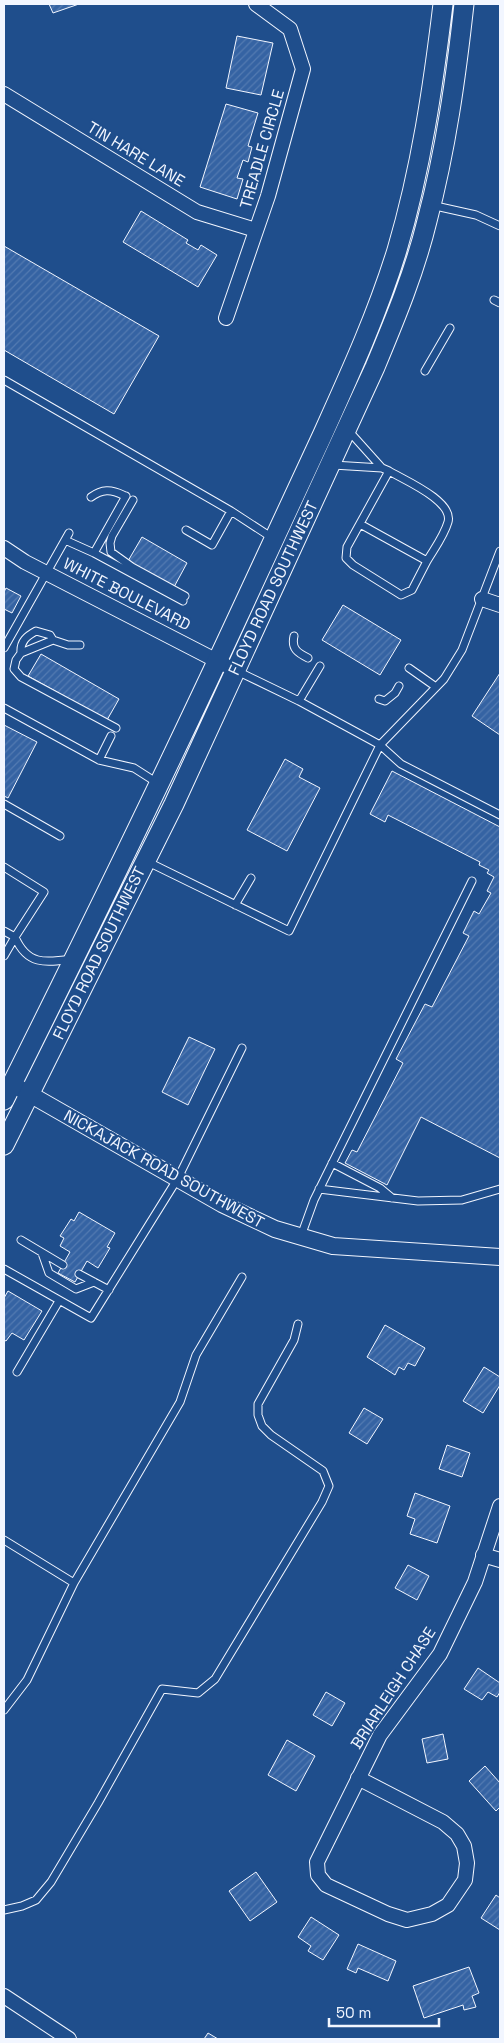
<svg xmlns="http://www.w3.org/2000/svg" width="504" height="2043" font-family="'Space Grotesk',sans-serif">
<style>
.building{fill:url(#building-hatch);stroke:#f2f6ff}
.lines{fill:none;stroke-linecap:round;stroke-linejoin:round}
.service-casing{stroke:#f2f6ff;stroke-width:9}
.minor-casing{stroke:#f2f6ff;stroke-width:16}
.tertiary-casing{stroke:#f2f6ff;stroke-width:18}
.secondary-casing{stroke:#f2f6ff;stroke-width:21}
.service{stroke:#1f4e8c;stroke-width:7}
.minor{stroke:#1f4e8c;stroke-width:14}
.tertiary{stroke:#1f4e8c;stroke-width:16}
.secondary{stroke:#1f4e8c;stroke-width:19}
.labels{text-anchor:middle;dominant-baseline:central;stroke-width:4;stroke-linejoin:round;paint-order:stroke}
.street-label{font-size:16px;fill:#f2f6ff;stroke:#1f4e8c}
</style>
<defs>
<pattern id="building-hatch" width="6" height="6" patternUnits="userSpaceOnUse" patternTransform="scale(1.25)"><rect width="6" height="6" fill="#3563a3"/><path d="M-1 1l2-2M0 6l6-6M5 7l2-2" fill="none" stroke="#537ab1"/></pattern>
</defs>
<rect width="100%" height="100%" fill="#1f4e8c"/>
<path class="building" d="M49 4H79L53 13Z
M237 36 273 43 261 95 226 88Z
M226 104 258 113 248 146 252 147 248 162 243 160 237 178 243 179 237 199 200 187Z
M141 211 188 240 186 243 198 250 201 245 217 255 198 287 123 242Z
M4 246 159 336 114 414 4 350Z
M142 537 187 563 174 587 128 561Z
M6 588 21 596 12 613 4 609V592Z
M343 605 401 640 380 675 322 640Z
M41 654 119 699 107 720 28 676Z
M500 673V735L472 716Z
M4 725 37 742 8 798 4 796Z
M285 759 303 769 299 777 320 788 287 851 247 830Z
M392 771 500 827V1158L421 1117 387 1185 345 1163 352 1150 357 1152 403 1063 396 1059 425 1004 432 1007 469 936 463 933 474 911 479 914 491 893 487 891 494 877 487 873 489 870 479 865 480 862 388 815 385 822 370 814Z
M189 1037 215 1049 188 1105 162 1092Z
M79 1212 115 1233 107 1247 110 1248 98 1268 87 1261 75 1282 58 1273 70 1252 60 1246 64 1238 60 1236 71 1219 74 1221Z
M8 1291 42 1311 24 1340 12 1333 6 1341 4 1340V1298Z
M385 1325 425 1348 415 1366 408 1363 404 1370 399 1367 395 1375 367 1357Z
M484 1367 500 1377V1385L483 1413 463 1401Z
M364 1408 383 1419 367 1444 349 1433Z
M447 1445 470 1453 462 1477 439 1469Z
M415 1493 450 1506 437 1543 410 1534 415 1519 407 1516Z
M408 1565 429 1576 417 1600 395 1588Z
M478 1668 500 1683V1692L497 1697 488 1692 482 1700 464 1689Z
M326 1692 345 1703 332 1726 313 1715Z
M443 1734 448 1759 427 1763 422 1739Z
M287 1740 315 1756 296 1791 268 1775Z
M485 1766 500 1783V1807L496 1811 469 1781Z
M256 1872 277 1902 250 1921 229 1891Z
M496 1895 500 1898V1930L481 1918Z
M311 1917 339 1935 323 1960 308 1951 311 1946 298 1937Z
M358 1944 396 1961 388 1981 358 1968 356 1973 347 1969Z
M469 1967 479 1993 472 1996 476 2007 464 2010 463 2005 424 2018 413 1986Z
M208 2033 218 2039H204Z"/>
<g class="lines">
<g class="service-casing">
<path id="service" d="M431 205 476 215 500 226
M494 300 500 303
M425 371 450 328
M4 380 231 511
M333 465 382 468 347 429
M389 471C404 480 454 501 448 522 444 536 434 549 427 561
M91 497C102 489 111 489 123 495
M133 500 112 536 110 543 111 552 132 567 185 596
M360 524 427 561 412 590 401 595 353 565 346 558 347 547 389 471 382 468
M186 530 212 545 231 511 274 539
M65 540 94 553 183 601
M94 553 126 496
M294 636C291 649 298 653 308 658
M80 645H68L53 640 21 653 16 660 14 669 21 677 116 728
M4 648 69 533
M21 653C20 641 27 636 36 631L50 635 53 640
M409 668 436 687
M237 671 299 701 380 745 444 679 462 650 500 551
M379 699 385 701 395 693 399 686
M299 701 320 666
M4 708 99 760 134 768 159 784
M99 760 111 736
M4 804 60 836
M146 861 289 931 380 745 401 764 500 815
M4 867 44 892 15 937 4 931
M235 905 251 878
M15 937C27 965 45 963 71 959
M4 956 15 937
M332 1163 380 1188 392 1198
M319 1189 418 1201 462 1200 500 1189
M301 1236 314 1200 472 881
M21 1240 63 1265
M42 1253 49 1273 76 1289 94 1282
M4 1269 91 1318 178 1178 242 1048
M79 1274 109 1290
M17 1372 59 1301
M4 1540 74 1583 27 1680 4 1710
M74 1583 180 1402 196 1355 242 1277
M4 1910 22 1906 36 1900 51 1882 98 1803 162 1689 198 1693 215 1679 322 1502 329 1486 323 1471 271 1435 262 1426 258 1415V1404L294 1340 298 1324"/>
</g>
<g class="minor-casing">
<path id="minor" d="M4 94 197 212 256 230
M226 318 268 196 303 69 290 29 256 4
M4 548 25 562 225 665
M482 599 500 605
M483 1555 500 1560
M358 1778 443 1822 457 1834 464 1846 467 1863 465 1880 448 1905 432 1914 407 1920 388 1914 326 1885 318 1875 317 1862 380 1735 440 1654 475 1582 500 1506
M4 1996 69 2039"/>
</g>
<g class="tertiary-casing">
<path id="tertiary" d="M19 1088 222 1204 275 1229 333 1246 500 1257"/>
</g>
<g class="secondary-casing">
<path id="secondary" d="M4 1100C86 936 166 772 243 606 269 550 295 494 321 438 349 376 377 315 397 250 421 169 433 87 443 4
M4 1145 174 804 375 367C395 319 415 271 427 221 446 149 456 77 464 4"/>
</g>
<use href="#service" class="service"/>
<use href="#minor" class="minor"/>
<use href="#tertiary" class="tertiary"/>
<use href="#secondary" class="secondary"/>
</g>
<g class="labels">
<g class="street-label">
<text transform="translate(262 149) rotate(-74)">TREADLE CIRCLE</text>
<text transform="translate(136 154) rotate(31)">TIN HARE LANE</text>
<text transform="translate(273 588) rotate(-65)">FLOYD ROAD SOUTHWEST</text>
<text transform="translate(127 594) rotate(27)">WHITE BOULEVARD</text>
<text transform="translate(99 953) rotate(-64)">FLOYD ROAD SOUTHWEST</text>
<text transform="translate(164 1169) rotate(29)">NICKAJACK ROAD SOUTHWEST</text>
<text transform="translate(393 1688) rotate(-57)">BRIARLEIGH CHASE</text>
</g>
</g>
<rect width="504" height="2043" fill="none" stroke="#f2f6ff" stroke-width="10"/>
<path d="M329 2018v8h110v-8" fill="none" stroke="#f2f6ff" stroke-width="2.5"/>
<text x="336" y="2018" font-size="15" fill="#f2f6ff" stroke="#1f4e8c" stroke-width="4" paint-order="stroke">50 m</text>
</svg>
